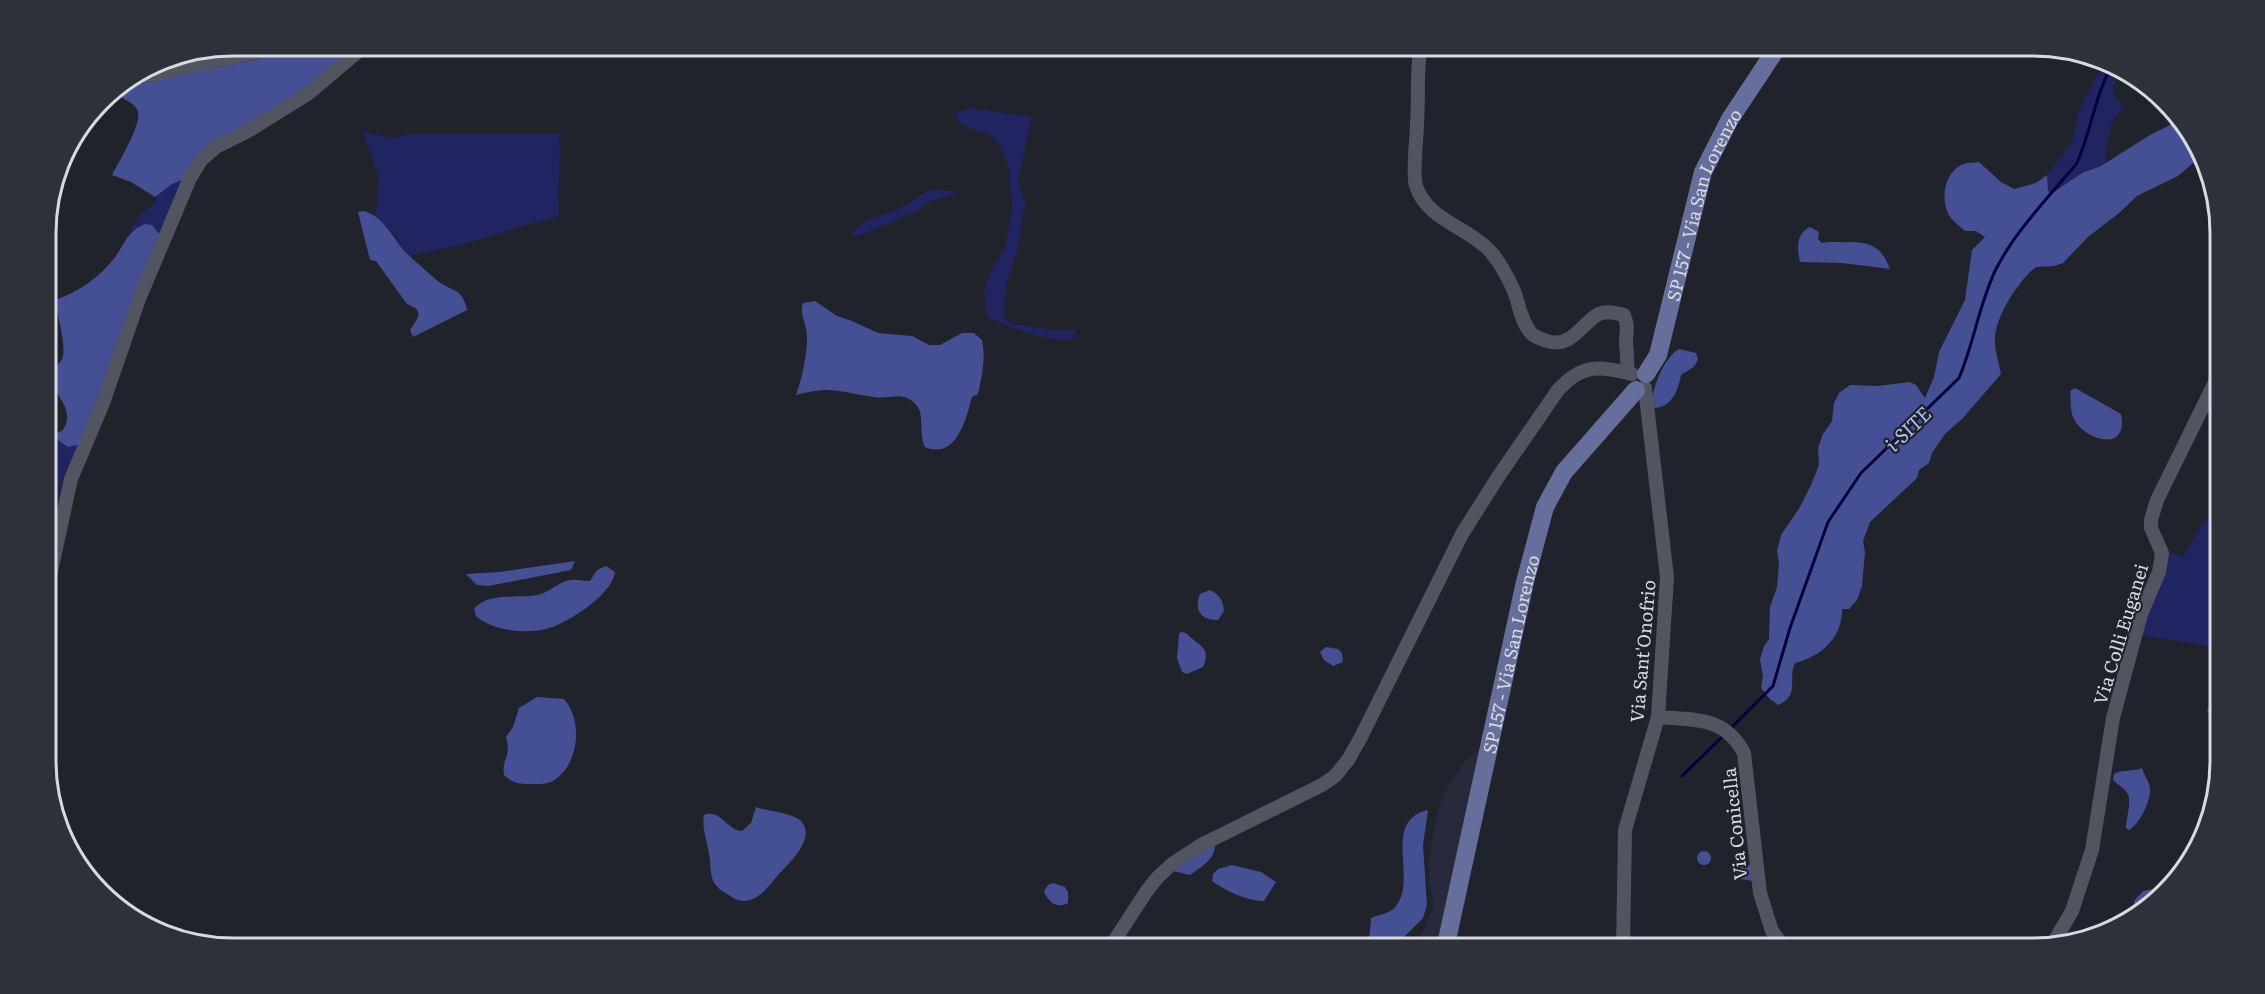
<svg xmlns="http://www.w3.org/2000/svg" width="2265" height="994" font-family="Literata,serif">
<style>
.built{fill:#262a3a}
.green{fill:#202460}
.forest{fill:#454f94}
.lines{fill:none;stroke-linecap:round;stroke-linejoin:round}
.stream{stroke:#08003b;stroke-width:3}
.minor{stroke:#525561;stroke-width:14}
.major{stroke:#666e9c;stroke-width:18}
.labels{text-anchor:middle;dominant-baseline:central;stroke-width:4.5;stroke-linejoin:round;paint-order:stroke}
.street-label{font-size:18px;fill:#d8dae1;stroke:#20222c}
.water-label{font-size:20px;font-style:italic;fill:#b3c0fb;stroke:#20222c}
.rim{fill:none;stroke:#d8dae1;stroke-width:3}
</style>
<rect width="100%" height="100%" fill="#20222c"/>
<path class="built" d="M1488 743 1444 949H1412L1422 933 1434 906 1429 882V856L1437 814 1445 792 1464 762Z"/>
<path class="green" d="M2105 60 2121 72 2112 88 2116 98 2125 107C2108 119 2107 141 2106 161L2101 166 2082 173 2051 194 2048 191 2047 175 2072 141 2081 106Z
M971 108 1032 117 1018 181 1025 203 1023 214 1018 248 1007 281 1004 304 1003 313 1007 321 1013 324 1055 330H1077L1074 338C1054 345 1006 327 988 317L984 290 990 273 1005 247 1012 208 1011 189 1009 181 1010 171 999 144 989 133 978 132 958 122 956 113Z
M362 131 393 138 407 134H560L558 216 461 245 410 255 401 247 396 236 374 216C386 187 373 158 362 131Z
M187 178 156 253 145 224 128 234 139 216 154 203 158 194 172 184Z
M932 189 959 192 926 203 919 210 861 235H851C866 215 883 217 904 206 914 201 920 194 932 189Z
M51 436 60 443 82 444C77 456 67 465 63 477 55 497 64 523 46 539V453Z
M2219 511 2220 648 2135 634 2165 547 2169 552 2183 557 2204 521 2213 522Z"/>
<path class="forest" d="M232 45H270L141 71 163 59Z
M306 45H359L330 72 250 126 187 178 172 184 155 197 131 182 112 175C118 163 145 120 137 109 131 100 118 97 110 91L120 84H135L254 60Z
M2182 119 2198 159 2178 176 2137 196 2119 213 2088 237 2063 263 2054 266 2036 267C2019 280 1994 318 1995 341 1995 352 1999 363 2001 374L1962 419 1945 434 1932 453 1929 463 1919 470 1917 478 1870 522 1863 541 1865 552 1862 586 1857 600 1849 609H1842C1843 637 1821 657 1795 663 1787 679 1801 695 1778 705L1770 699 1761 688 1763 676 1760 659 1764 646 1769 639 1770 607 1777 587 1779 563 1777 551 1781 535 1800 507 1811 485 1819 465 1818 448 1823 434 1832 421 1834 403 1839 393 1850 385 1878 386 1910 382 1916 385 1925 398 1934 377 1939 352 1965 300 1972 250 1985 237 1976 231H1965C1961 227 1955 223 1951 218 1939 202 1944 170 1964 164 1969 162 1975 163 1979 162L2001 182 2014 189 2036 183 2047 175 2048 191 2051 194 2082 173 2101 166 2150 135Z
M364 211C380 215 392 234 401 247 405 253 432 276 439 282 454 292 463 289 467 310L413 337 410 330C417 319 426 311 407 304L376 261 370 260 358 212Z
M145 224 152 225 159 234 156 253 82 444 68 447 52 436 63 430C76 408 54 396 51 379 49 370 59 366 62 359 67 349 58 317 56 304L58 299C79 291 97 279 112 261 125 246 125 232 145 224Z
M1810 227 1819 232 1818 239 1822 243C1832 241 1840 243 1850 242 1872 242 1882 248 1890 269L1842 263 1800 262C1797 247 1796 234 1810 227Z
M815 301 837 316 852 321 878 333 912 336 929 345H940L962 333H974L982 340C986 359 982 375 978 394L972 397C966 420 956 460 925 447 919 434 924 414 917 406 904 389 888 400 874 397 839 392 833 385 796 395 802 378 807 356 807 337 807 325 799 314 803 303Z
M1679 349 1696 353 1698 359C1695 369 1689 369 1681 375 1678 391 1672 407 1654 408 1648 393 1665 356 1679 349Z
M2075 388 2121 414C2129 453 2085 441 2074 419 2070 412 2071 400 2070 391Z
M575 561 571 570 488 586 477 585 466 574 499 572Z
M606 566 615 572C613 594 567 624 546 629 525 634 493 631 476 616L474 609C489 590 523 600 541 594 551 591 560 581 571 580 577 579 583 581 590 581L597 570Z
M1210 590C1220 595 1223 600 1224 611L1218 620C1200 620 1194 610 1200 594Z
M1181 632 1186 633C1198 646 1212 646 1203 667L1187 674 1182 672 1177 658 1179 634Z
M1326 647 1338 649 1342 653 1343 662 1333 666 1324 660 1320 652Z
M537 697 564 699C583 720 579 763 556 779 548 785 538 784 529 784 517 784 513 783 504 775 501 760 512 757 506 737L513 727 519 708Z
M2210 705 2220 706V727L2207 711Z
M2142 768C2144 776 2151 783 2150 791 2150 802 2139 825 2129 830L2126 828C2126 815 2134 799 2125 790 2121 786 2117 784 2113 780L2114 774C2122 769 2132 772 2142 768Z
M756 807C767 811 792 813 800 820 818 837 789 863 779 874 769 885 760 901 743 901 737 901 732 897 727 894 711 885 711 877 710 860 709 847 701 827 704 815 720 808 727 830 742 831L751 823Z
M1428 810 1423 845 1427 905 1423 918 1402 939 1397 949H1363L1369 941 1371 918C1380 914 1390 914 1396 906 1418 879 1381 821 1428 810Z
M1213 842 1215 847C1213 861 1201 867 1190 875L1173 871Z
M1697 858a7 7 0 1 1 14 0a7 7 0 1 1-14 0Z
M1752 864 1753 881 1733 878 1735 869Z
M1232 865 1261 872 1276 882 1264 901C1246 901 1226 891 1212 881L1213 874 1218 869Z
M1053 883 1065 887 1068 892V903C1057 909 1048 902 1044 891L1048 885Z
M2151 889 2155 900 2147 911 2136 916 2134 901 2143 891Z"/>
<g class="lines">
<path class="stream" d="M1730 729 1773 686 1790 628 1828 522 1861 473 1959 378C1974 343 1979 304 1996 269 2016 230 2049 197 2077 163 2091 131 2095 96 2112 65
M1682 776 1723 736"/>
<path class="minor" d="M1421 45C1416 71 1419 96 1417 123 1417 138 1412 174 1416 186 1427 220 1468 227 1490 251 1499 261 1509 279 1514 291 1519 304 1521 322 1531 333 1534 337 1546 341 1551 342 1572 346 1582 324 1597 315 1605 310 1615 313 1624 315 1629 329 1626 330 1626 343 1627 354 1628 362 1627 373
M136 75H152L288 45
M46 583 51 571 71 479 103 403 139 299 190 178 201 160 216 147 248 131 309 93 361 49 363 45
M1658 717C1695 720 1724 716 1744 753L1760 893 1772 931 1785 949
M2051 947 2072 911 2092 850 2113 718 2141 614 2159 572 2162 553 2151 528V520L2157 500 2219 374
M1109 949 1146 892 1157 878 1172 864 1201 845 1322 785 1335 776 1348 760 1361 737 1462 534 1498 477 1558 390C1583 363 1599 366 1632 374
M1623 949 1625 830 1658 717 1667 577 1645 388"/>
<g class="major">
<path id="s1" d="M1646 374 1658 355 1703 172 1730 119 1779 45"/>
<path id="s2" d="M1445 949 1525 582 1545 507 1564 472 1636 390"/>
</g>
</g>
<g class="labels">
<g class="street-label">
<text stroke="none"><textPath href="#s1" startOffset="180">SP 157 - Via San Lorenzo</textPath></text>
<text transform="translate(2120 634) rotate(-73)">Via Colli Euganei</text>
<text transform="translate(1642 651) rotate(-85)">Via Sant'Onofrio</text>
<text stroke="none"><textPath href="#s2" startOffset="302">SP 157 - Via San Lorenzo</textPath></text>
<text transform="translate(1734 824) rotate(-96)">Via Conicella</text>
</g>
<g class="water-label">
<text transform="translate(1907 428) rotate(-44)">i-SITE</text>
</g>
</g>
<path d="M0 0H2265V994H0ZM233 56H2033A177 177 0 0 1 2210 233V761A177 177 0 0 1 2033 938H233A177 177 0 0 1 56 761V233A177 177 0 0 1 233 56Z" fill="#2f313a" fill-rule="evenodd"/>
<path class="rim" d="M233 56H2033A177 177 0 0 1 2210 233V761A177 177 0 0 1 2033 938H233A177 177 0 0 1 56 761V233A177 177 0 0 1 233 56Z"/>
</svg>
